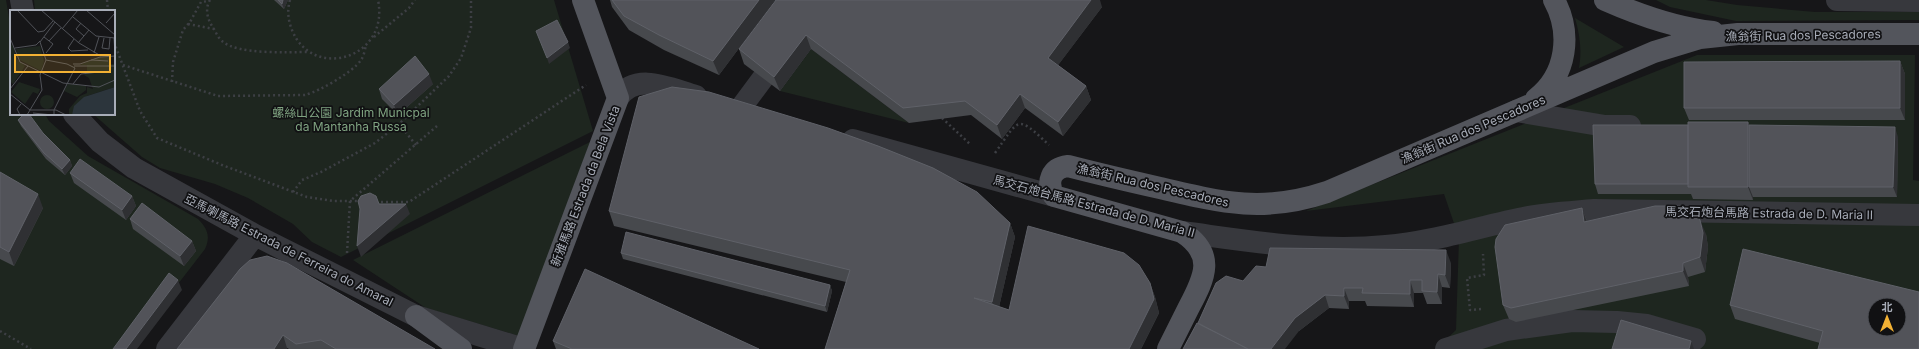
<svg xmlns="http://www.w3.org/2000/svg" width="1919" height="349" font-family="Inter,'Noto Sans SC',sans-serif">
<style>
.green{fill:#1e261f;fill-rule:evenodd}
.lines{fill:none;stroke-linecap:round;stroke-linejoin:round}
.path{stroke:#3d3f44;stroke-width:2.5;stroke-dasharray:2 3;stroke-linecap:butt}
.minor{stroke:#37383d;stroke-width:22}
.major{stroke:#53555c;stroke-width:22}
.wall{fill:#47494d}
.shaded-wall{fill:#2f3033}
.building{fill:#525359;stroke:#5f6168;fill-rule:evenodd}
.labels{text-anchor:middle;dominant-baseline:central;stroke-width:3.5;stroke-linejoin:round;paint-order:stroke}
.street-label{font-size:12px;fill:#a8adb8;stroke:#111113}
.park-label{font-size:12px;fill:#7fa381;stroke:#111113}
.inset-road{fill:none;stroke:#505258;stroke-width:1}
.view{fill:#f2b134;fill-opacity:0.15;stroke:#f2b134;stroke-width:2}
.inset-edge{fill:none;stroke:#a8adb8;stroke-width:2}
</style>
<rect width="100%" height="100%" fill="#161618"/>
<path class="green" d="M0 0H6L11 29V114H45L49 121 88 156 198 219C207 228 211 236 205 249L128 349H0Z
M34 0H554L593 131 341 257 312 242 293 224 248 198 215 184 160 168 142 157 93 114H114V11H35Z
M1656 0H1706L1737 5 1815 12H1919V20L1736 21 1670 7Z
M1575 18 1624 47 1579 68C1582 50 1580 36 1575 18Z
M811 49 909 123 780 91Z
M1697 55H1915L1913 180 1919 181V349H1436L1456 330 1459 238 1444 194 1306 211ZM1875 305H1899V329H1875Z
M590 142 519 336 426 308 353 260Z"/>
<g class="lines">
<path class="path" d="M107 0 108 11
M210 0C205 8 207 18 212 26 215 30 218 38 222 41 237 55 288 52 309 52
M290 0C287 10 288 20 292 30 312 81 390 59 378 0
M188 24 214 29
M374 37 409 8 415 0
M114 42 140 111 157 138 222 165 307 197 333 201H361
M123 65 218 96 305 95C320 91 353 72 361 60 364 56 365 49 366 45
M172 82 173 62 183 30 190 22 201 2 209 1
M942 118 971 145
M399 124 416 145
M995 153C1020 118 1016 114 1049 145
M293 192 302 180 321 172 375 143 399 124 449 76 461 58 471 28V0
M376 202H409L586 85
M347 253 350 201 437 126
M1481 309 1470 310 1467 278 1484 275 1483 254
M0 331 31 349"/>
<path class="minor" d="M21 0 23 11
M1837 0 1919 1
M618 98C636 71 671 89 696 96
M740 109 763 78
M1516 111 1605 126H1630
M74 114 100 142 134 168 255 235 416 316 524 349
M853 140 1054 196
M1182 232C1250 241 1318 253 1386 246 1435 242 1481 226 1528 217 1550 213 1572 212 1594 210L1919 215
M167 349 255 235
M1446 349 1506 330 1572 321 1617 322 1647 325 1695 339"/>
<path class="major" d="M1605 0C1639 15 1676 28 1713 32
M1536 99C1567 75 1572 33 1554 0
M416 316 461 349
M524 349 618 98 583 0
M1168 349C1175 335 1182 321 1189 307 1205 277 1216 254 1182 232L1054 196C1046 182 1051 168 1068 166 1099 174 1129 181 1160 188 1223 203 1264 213 1327 192L1654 52 1700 38 1738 34H1919"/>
</g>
<path class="wall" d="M274 0H288L284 9Z
M610 0H775L719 75 664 50 629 30 612 7Z
M776 0 1102 7 1058 65 1086 86 1091 100 1063 136 1025 108 1002 139 971 115 909 123 811 49 780 91 744 64 739 49Z
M1900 61 1905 74V120H1689L1684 108Z
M433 84 398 115 382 99 379 89Z
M18 120 70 160 72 166 65 175 46 159 21 126Z
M1748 122 1749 125 1898 137 1897 197H1753V200L1693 199 1691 194H1598L1595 184 1688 125Z
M0 172 43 208 14 266 0 259Z
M70 173 132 196 136 206 126 220 74 183Z
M1582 208 1587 221 1706 234 1708 247 1705 272 1688 277 1689 286 1516 322 1509 319 1503 305Z
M609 211 1010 223 1015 237 999 307 1009 310 1150 283 1155 297 1159 313 1141 349H825L846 282 614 226Z
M130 219 192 241 196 251 184 266 133 229Z
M621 253 830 285 832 291 827 312 623 259Z
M1451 263 1450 288 1442 287V304H1427L1423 293H1414V307L1367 306 1365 301H1349V309L1329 308 1299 331 1198 323 1243 281 1266 267Z
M240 269 435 349H289L287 348V349H177Z
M1919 292 1820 343 1735 319 1730 305Z
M553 341 759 349H556Z"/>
<path class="shaded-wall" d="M283 0H288L284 9 282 4Z
M759 0H775L719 75 713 61Z
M1091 0H1100L1102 7 1053 72 1048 58Z
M806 35 811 49 780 91 774 77Z
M568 42 570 48 549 64 547 58Z
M1900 61 1905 74V120L1900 108Z
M429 74 433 84 398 115 394 105Z
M1086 86 1091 100 1063 136 1058 122Z
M1020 94 1025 108 1002 139 997 125Z
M1748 122 1753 135 1749 187 1753 197V200L1748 187Z
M1895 127 1898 137 1897 197 1893 187Z
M70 160 72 166 65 175 62 169Z
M38 194 43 208 14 266 9 252Z
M132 196 136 206 126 220 122 210Z
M406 204 410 214 361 257 357 246Z
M1582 208 1587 222H1584Z
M1700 220 1706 234 1708 247 1705 272 1700 257Z
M1010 223 1015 237 997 316 992 302Z
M192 241 196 251 184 266 180 256Z
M1446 250 1451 263 1450 288 1445 275Z
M1683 263 1688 277 1689 286 1683 271Z
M1438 274 1442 287V304L1437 292Z
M178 280 182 290 137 349H126Z
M1410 280 1414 293V307L1410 294Z
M1150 283 1155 297 1159 313 1141 349H1129Z
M830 285 832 291 827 312 825 306Z
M1344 288 1349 301V309L1344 296Z
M1325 295 1329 308 1299 331 1285 349H1271L1295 318Z
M283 335 287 348V349H274Z
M1691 341 1694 349H1689Z"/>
<path class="building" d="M278 0H283L282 4Z
M612 0H759L713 61 659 35 624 16Z
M776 0H1091L1048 58 1086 86 1058 122 1020 94 997 125 965 101 903 108 806 35 774 77 739 49Z
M557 20 568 42 547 58 536 31Z
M415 56 429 74 394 105 379 89Z
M1900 61V108H1684V62Z
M672 87 709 92 828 128 878 146 933 168 977 192 1010 223 992 302 974 298 1009 310 1028 226 1124 253 1139 265 1150 283 1154 299 1129 349H825L850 270 609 211 639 97Z
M24 114H29L43 133 70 160 62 169 44 153 18 120Z
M1688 122H1748V187H1688Z
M1593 125H1688V184H1595Z
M1749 125 1895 127 1893 187H1749Z
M80 159 132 196 122 210 70 173Z
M0 172 38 194 9 252 0 247Z
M370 193 376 196 379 204H406L357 246 360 209 358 201 361 196Z
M142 203 192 241 180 256 130 219Z
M1655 206H1683L1694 211 1700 220 1703 233 1700 257 1683 263V271L1511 308 1503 305 1495 247 1496 239 1505 225 1582 208 1584 222Z
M626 232 830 285 825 306 621 253Z
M1270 248 1446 250 1445 275 1438 274 1437 292 1422 291V280H1410V294L1362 293 1363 288H1344V296L1325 295 1295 318 1271 349H1248L1198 323 1216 283 1226 276 1243 281 1256 266 1266 267Z
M1743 249 1919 292V349H1818L1823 331 1730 305ZM1875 305H1899V329H1875Z
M267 256 287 263 435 349H336L321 340 296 344 283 335 274 349H177L240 269 250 260Z
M585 269 759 349H572L553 341Z
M169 273 178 280 126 349H113Z
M1621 320 1691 341 1689 349H1612Z
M1197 323 1248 349H1183Z"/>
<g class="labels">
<g class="street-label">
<text transform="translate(1803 35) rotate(-1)">漁翁街 Rua dos Pescadores</text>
<text transform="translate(1473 129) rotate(-23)">漁翁街 Rua dos Pescadores</text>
<text transform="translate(1153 185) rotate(13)">漁翁街 Rua dos Pescadores</text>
<text transform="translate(585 186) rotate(-69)">新雅馬路 Estrada da Bela Vista</text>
<text transform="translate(1094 206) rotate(15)">馬交石炮台馬路 Estrada de D. Maria II</text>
<text transform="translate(1769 213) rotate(1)">馬交石炮台馬路 Estrada de D. Maria II</text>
<text transform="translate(289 250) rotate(27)">亞馬喇馬路 Estrada de Ferreira do Amaral</text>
</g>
<g class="park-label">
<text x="351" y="112">螺絲山公園 Jardim Municpal<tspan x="351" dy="14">da Mantanha Russa</tspan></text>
</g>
</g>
<g transform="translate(10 10)">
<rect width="105" height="105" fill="#161618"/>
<path d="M0 33 4 37 7 49 15 56 3 74 0 71ZM30 36 34 51 31 61 8 49 6 39ZM89 47H100V54H105V77L77 86 62 105H59V99L70 86 77 83V77L83 79 79 68 74 65 77 61V55H70ZM9 72 30 79 28 84 23 82 15 94 1 82ZM58 74 76 76V80L67 87 54 81ZM30 92a7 7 0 1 1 14 0a7 7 0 1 1-14 0Z" fill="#1e261f"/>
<path d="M105 77V105H62L64 96 74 87Z" fill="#2c353c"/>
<path class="inset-road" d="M7 0 28 22 34 21 43 11M31 0 69 33 91 46M76 0 105 25M63 7 86 26 105 28M71 13 66 19 74 26M96 13 105 3M52 19 68 0M34 27 43 34 36 43M0 28 10 52 53 73 89 77 105 70M94 28 92 38 99 39 100 28M104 28 105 45M64 29 58 38 61 41 78 40M39 31 51 18M68 33 79 20M5 38 26 35 30 31M84 43 89 27M36 50 57 54M81 50 98 51M63 54H70L90 47 105 46M64 56H105M63 74 71 64 89 62M0 79 18 56M0 84 20 100H46L56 105M23 103 43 105M10 105 7 99 11 94M17 105 32 80 30 65 36 50 30 32 45 12M44 105V100L65 58 57 54"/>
<path class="view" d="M5 45H100V62H5Z"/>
<rect width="105" height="105" class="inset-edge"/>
</g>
<g transform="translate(1887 317)"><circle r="19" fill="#111113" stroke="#4d4f55"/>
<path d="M0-3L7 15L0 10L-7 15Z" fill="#f2b134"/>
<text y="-6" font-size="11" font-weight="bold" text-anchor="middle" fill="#a8adb8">北</text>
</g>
</svg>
